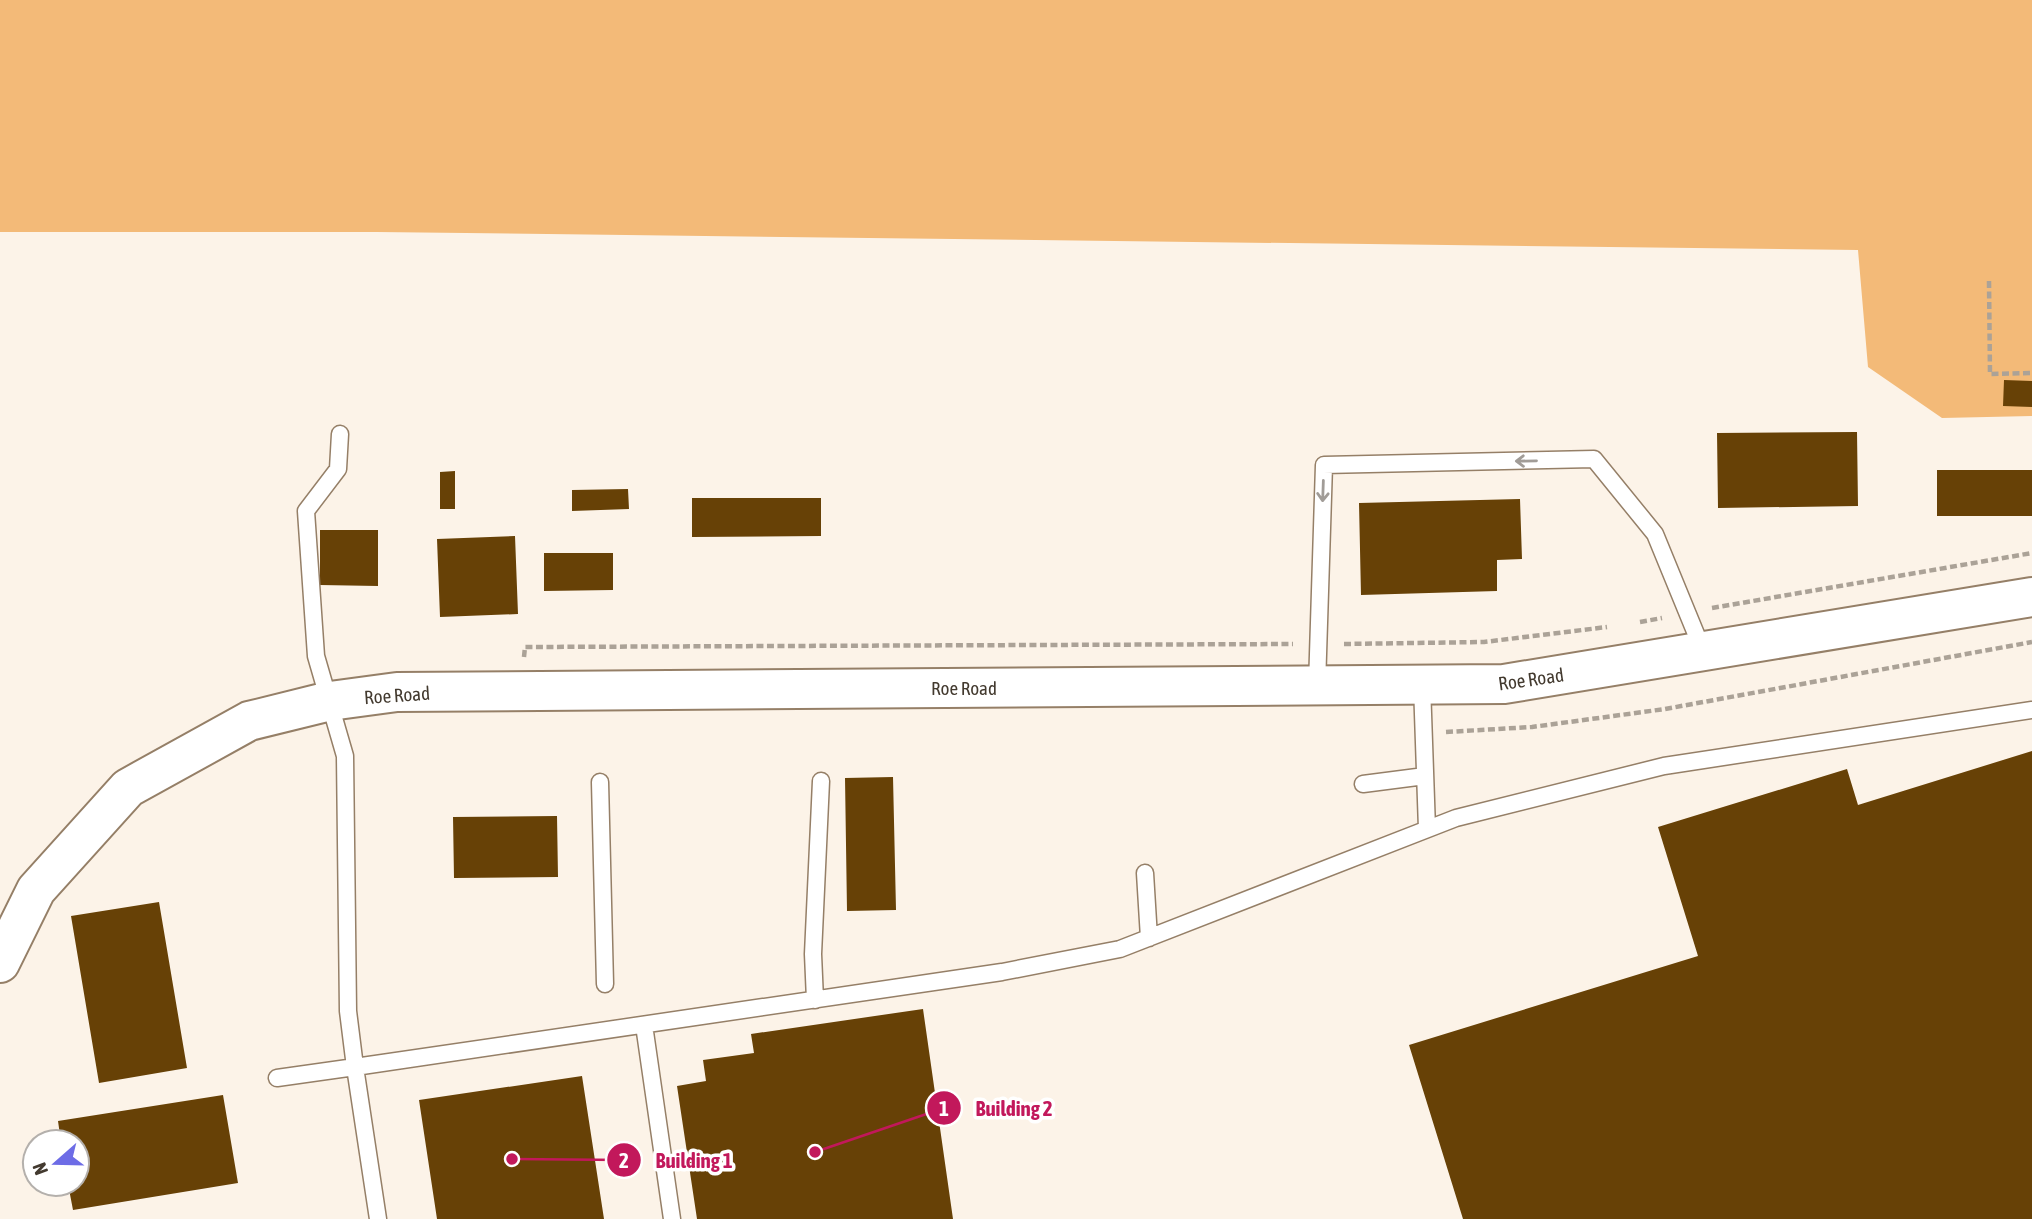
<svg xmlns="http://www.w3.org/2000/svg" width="2032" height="1219" font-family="'Asap Condensed',sans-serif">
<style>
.water{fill:#f3ba78}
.building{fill:#674106}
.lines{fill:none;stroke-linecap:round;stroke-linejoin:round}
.service-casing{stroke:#957f67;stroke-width:19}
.secondary-casing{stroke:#957f67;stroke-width:42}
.path{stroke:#aba297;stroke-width:4.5;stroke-dasharray:7 3.5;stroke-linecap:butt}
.service{stroke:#fff;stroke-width:16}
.secondary{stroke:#fff;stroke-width:38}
.oneway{stroke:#a19c97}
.labels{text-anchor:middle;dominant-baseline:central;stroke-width:7;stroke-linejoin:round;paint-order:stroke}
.street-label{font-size:19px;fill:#433a2f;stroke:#fff}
.leader{fill:none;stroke:#c2185b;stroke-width:2.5}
.callout-dot{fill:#c2185b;stroke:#fff;stroke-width:2.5}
.mark-label{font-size:21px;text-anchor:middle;font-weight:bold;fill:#fff}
.callout-label{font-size:21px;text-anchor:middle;font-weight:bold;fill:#c2185b;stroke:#fff;stroke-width:7;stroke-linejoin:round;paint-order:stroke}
</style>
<rect width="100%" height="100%" fill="#fcf3e8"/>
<path class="water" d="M0 0H2032V416L1942 418 1868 367 1858 250 377 232H0Z"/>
<path class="building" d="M2004 380 2032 381V407L2003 406Z
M1857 432 1858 506 1718 508 1717 433Z
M1937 470H2032V516H1937Z
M455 471V509H440V472Z
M628 489 629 509 572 511V490Z
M692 498H821V536L692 537Z
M1520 499 1522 559 1497 560V591L1361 595 1359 503Z
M320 530H378V586L320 585Z
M515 536 518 614 440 617 437 539Z
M544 553H613V590L544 591Z
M2032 751V1219H1463L1409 1045 1698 956 1658 827 1847 769 1858 805Z
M893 777 896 910 847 911 845 778Z
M557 816 558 877 454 878 453 817Z
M159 902 187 1068 99 1083 71 916Z
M923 1009 953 1219H697L677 1086 706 1081 703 1060 754 1053 751 1034Z
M582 1076 604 1219H437L419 1100Z
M223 1095 238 1183 73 1210 68 1184H77V1142H61L58 1121Z"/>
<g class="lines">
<g class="service-casing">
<path id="service" d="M1422 685 1427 829
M1317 686 1324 465 1594 459 1655 534 1703 651
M600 782 605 984
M1363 784 1425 776
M1145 873 1149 938
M815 1000 813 954 821 781
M644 1025 672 1219
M277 1078 355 1067 348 1011 345 756 316 656 306 511 338 469 340 434
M378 1219 355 1067 1002 972 1120 949 1456 818 1664 766 2032 710"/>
</g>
<g class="secondary-casing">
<path id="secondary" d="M0 963 36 890 128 788 249 721 330 701 397 692 1504 684 2032 597"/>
</g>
<path class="path" d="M1989 281 1990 374 2032 373
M1712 608 2032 553
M1640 622 1662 618
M1344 644 1484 642 1607 627
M524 657 525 647 1293 644
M1446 732 1532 727 1665 709 2032 642"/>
<use href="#service" class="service"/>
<use href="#secondary" class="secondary"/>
</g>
<defs><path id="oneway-shaft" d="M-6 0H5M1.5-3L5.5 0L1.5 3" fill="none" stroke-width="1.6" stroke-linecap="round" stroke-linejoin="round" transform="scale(1.75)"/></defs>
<g class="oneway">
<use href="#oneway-shaft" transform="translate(1526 461) rotate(179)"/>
<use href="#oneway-shaft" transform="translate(1323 491) rotate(92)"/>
</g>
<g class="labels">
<g class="street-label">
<text transform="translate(1531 679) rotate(-8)">Roe Road</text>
<text x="964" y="688">Roe Road</text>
<text transform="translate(397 695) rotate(-4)">Roe Road</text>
</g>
</g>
<path class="leader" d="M815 1152L944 1108M512 1159L624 1160"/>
<g class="callout-dot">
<circle cx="815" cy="1152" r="7"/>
<circle cx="512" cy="1159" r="7"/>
<circle cx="944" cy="1108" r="18"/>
<circle cx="624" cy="1160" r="18"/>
</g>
<g class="mark-label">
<text x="944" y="1116">1</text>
<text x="624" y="1168">2</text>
</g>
<g class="callout-label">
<text x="1014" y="1116">Building 2</text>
<text x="694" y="1168">Building 1</text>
</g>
<g transform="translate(56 1163) rotate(250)"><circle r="33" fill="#ffffff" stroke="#b4b0ac" stroke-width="2"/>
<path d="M0-5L12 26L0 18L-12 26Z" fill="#6d6ce6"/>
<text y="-10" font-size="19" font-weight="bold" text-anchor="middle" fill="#433a2f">N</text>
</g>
</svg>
